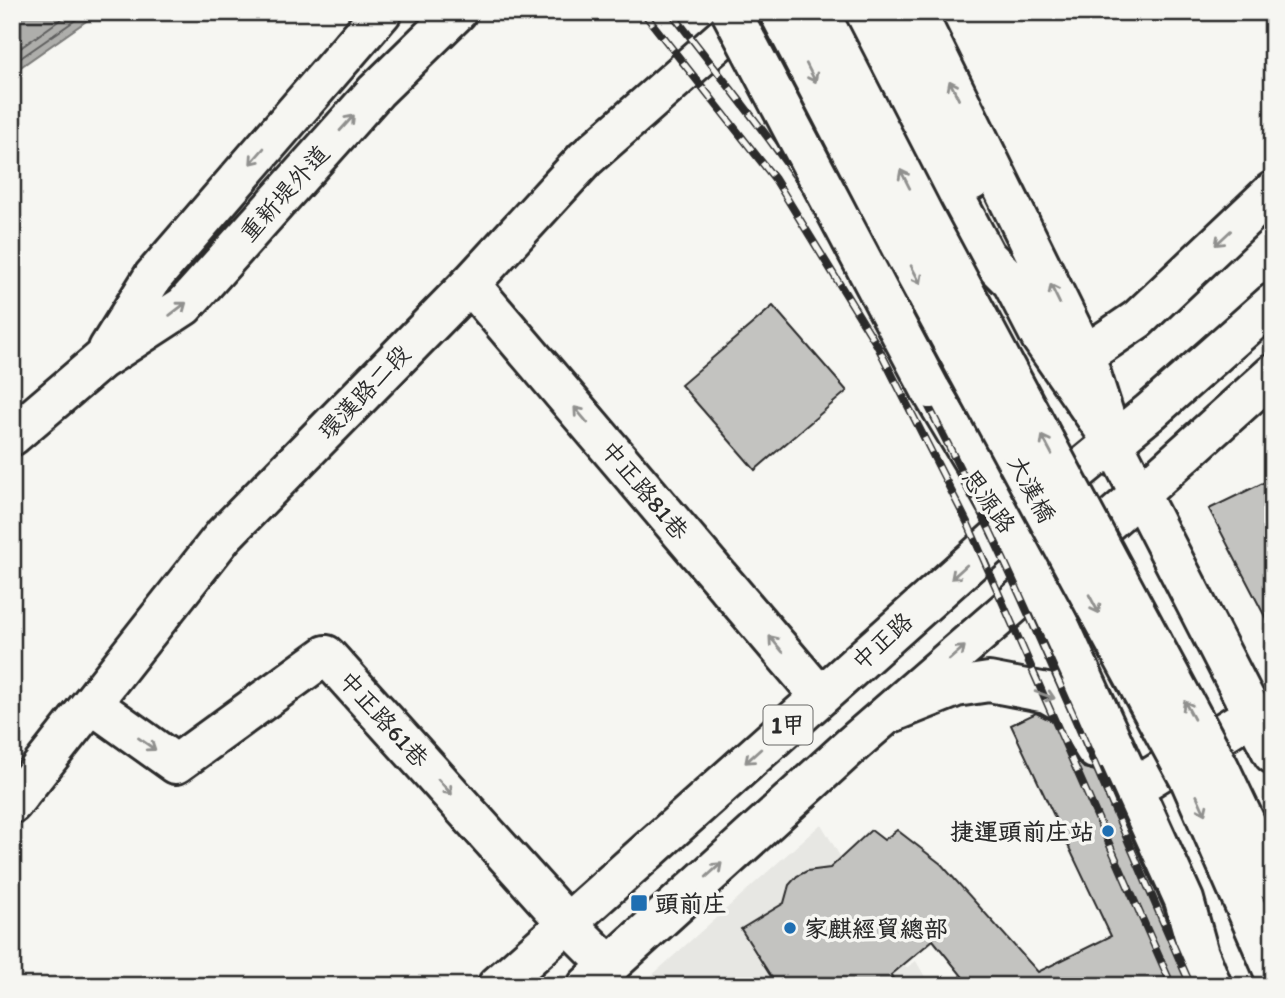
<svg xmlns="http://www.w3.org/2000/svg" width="1285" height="998" font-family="Itim,'LXGW WenKai TC',sans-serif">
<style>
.built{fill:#e7e7e3}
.water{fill:#aeaeab;stroke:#7a7a78;stroke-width:2}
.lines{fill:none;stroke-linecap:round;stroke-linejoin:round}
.shore{stroke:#5f5f5e;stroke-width:2}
.building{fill:#c3c3c0;stroke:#2b2b2b;stroke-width:2}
.street-casing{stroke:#2b2b2b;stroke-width:44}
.secondary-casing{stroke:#2b2b2b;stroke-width:44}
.primary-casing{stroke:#2b2b2b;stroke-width:44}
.street{stroke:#f6f6f2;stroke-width:38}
.secondary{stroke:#f6f6f2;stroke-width:38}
.primary{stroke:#f6f6f2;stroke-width:38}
.rail-casing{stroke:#2b2b2b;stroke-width:8}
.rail{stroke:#f6f6f2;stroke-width:5;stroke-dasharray:16;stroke-linecap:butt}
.secondary-bridge-casing{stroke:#2b2b2b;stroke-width:44;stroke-linecap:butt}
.secondary-bridge{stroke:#f6f6f2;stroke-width:38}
.oneway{stroke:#90908e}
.poi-dot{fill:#1f6fb2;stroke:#f6f6f2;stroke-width:2.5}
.labels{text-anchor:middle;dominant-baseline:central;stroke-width:7;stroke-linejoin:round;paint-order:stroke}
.shield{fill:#f6f6f2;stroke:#686867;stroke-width:2}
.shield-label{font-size:23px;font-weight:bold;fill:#2b2b2b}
.street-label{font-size:24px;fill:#2b2b2b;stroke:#f6f6f2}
.poi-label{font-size:24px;font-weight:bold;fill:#2b2b2b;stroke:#f6f6f2;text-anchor:start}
</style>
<rect width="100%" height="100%" fill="#f6f6f2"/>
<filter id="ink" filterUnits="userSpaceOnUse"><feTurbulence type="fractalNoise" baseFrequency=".0143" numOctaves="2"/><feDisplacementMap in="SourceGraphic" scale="14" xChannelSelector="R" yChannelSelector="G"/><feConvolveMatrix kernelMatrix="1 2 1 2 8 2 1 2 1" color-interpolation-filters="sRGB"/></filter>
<g filter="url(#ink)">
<path class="built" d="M821 824 906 968 916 961 930 986H640Z"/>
<path class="water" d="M12 12H99L12 73Z"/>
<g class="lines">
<path class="shore" d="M12 54 71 12
M12 64 87 12"/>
</g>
<path class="building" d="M773 306 847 391 755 470 681 385Z
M1273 478V632L1209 509Z
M1036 713 1052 721 1076 760 1084 768 1095 771 1101 769 1163 907 1178 960 1188 986H970L933 940 891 975 897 986H777L741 929 784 903 789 885 797 876 807 871 830 868 871 830 884 840 897 830 941 864 1038 972 1111 936 1011 725Z"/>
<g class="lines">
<g class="street-casing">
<path id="street" d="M882 12 971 181
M916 12 1085 355 1109 430
M470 284 820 696
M1085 355 1138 319 1273 191
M92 704 176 764 326 655 566 922 610 966"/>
</g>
<g class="secondary-casing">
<path id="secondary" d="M857 12 986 256 1012 282 1041 338 1113 442 1273 754
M108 349 153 277 382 12
M930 389 973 461 1040 582 1184 900 1199 954 1212 986
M12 436 101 360 184 306 376 91 457 12
M891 713 956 687 989 682 1047 693 1068 705 1095 749
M1134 788 1253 714
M12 804 224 535 470 284 585 159 752 12"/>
</g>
<g class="primary-casing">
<path id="primary" d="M497 986 1010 527 1150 412 1273 303
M587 986 854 743 1139 495 1273 374"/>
</g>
<use href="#street" class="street"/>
<use href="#secondary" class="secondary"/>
<use href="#primary" class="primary"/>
<g class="rail-casing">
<path id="rail" d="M643 12 775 179 877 345 968 524 1172 986
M671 12C726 84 785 154 832 232 976 471 1079 731 1191 986"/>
</g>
<use href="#rail" class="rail"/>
<g class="secondary-bridge-casing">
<path id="secondary-bridge" d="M731 12 930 389
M779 12 903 251 1190 780 1273 970
M819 12 924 216 1219 767 1273 881"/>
</g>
<use href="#secondary-bridge" class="secondary-bridge"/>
</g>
<defs><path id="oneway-shaft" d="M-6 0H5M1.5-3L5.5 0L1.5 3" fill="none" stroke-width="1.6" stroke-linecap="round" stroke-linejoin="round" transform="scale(1.75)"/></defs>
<g class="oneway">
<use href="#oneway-shaft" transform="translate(811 73) rotate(63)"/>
<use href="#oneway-shaft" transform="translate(954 90) rotate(-116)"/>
<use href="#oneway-shaft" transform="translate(347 123) rotate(-48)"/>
<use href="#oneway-shaft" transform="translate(257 156) rotate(131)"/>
<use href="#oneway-shaft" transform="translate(905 179) rotate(-117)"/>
<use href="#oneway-shaft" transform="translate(1223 238) rotate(137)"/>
<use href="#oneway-shaft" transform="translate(916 275) rotate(62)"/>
<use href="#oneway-shaft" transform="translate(1055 294) rotate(-116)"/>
<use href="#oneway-shaft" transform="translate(178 309) rotate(-37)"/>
<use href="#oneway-shaft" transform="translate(581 415) rotate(-130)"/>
<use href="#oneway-shaft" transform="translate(1047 445) rotate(-118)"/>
<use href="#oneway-shaft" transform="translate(959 572) rotate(138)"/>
<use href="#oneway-shaft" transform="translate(1094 604) rotate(62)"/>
<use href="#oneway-shaft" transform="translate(776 644) rotate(-130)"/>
<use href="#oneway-shaft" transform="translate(957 653) rotate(-41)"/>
<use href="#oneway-shaft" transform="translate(1045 695) rotate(19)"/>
<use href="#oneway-shaft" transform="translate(1189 710) rotate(-118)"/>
<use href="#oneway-shaft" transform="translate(147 744) rotate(35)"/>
<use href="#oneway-shaft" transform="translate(753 756) rotate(138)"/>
<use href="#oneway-shaft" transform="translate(445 787) rotate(48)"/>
<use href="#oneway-shaft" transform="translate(1201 805) rotate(66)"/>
<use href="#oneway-shaft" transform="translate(714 870) rotate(-42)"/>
</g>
</g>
<g class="poi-dot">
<circle cx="1108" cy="831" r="7"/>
<rect x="630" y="894" width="18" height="18" rx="3.5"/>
<circle cx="790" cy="928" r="7"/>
</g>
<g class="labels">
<rect class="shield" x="763.5" y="705.5" width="49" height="39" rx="5"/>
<g class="shield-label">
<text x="788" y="725">1甲</text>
</g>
<g class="street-label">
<text transform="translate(284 193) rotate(-48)">重新堤外道</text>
<text transform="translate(364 392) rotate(-46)">環漢路二段</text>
<text transform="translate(1032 489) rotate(62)">大漢橋</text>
<text transform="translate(645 490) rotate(50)">中正路81巷</text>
<text transform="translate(989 501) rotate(54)">思源路</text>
<text transform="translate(882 641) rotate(-42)">中正路</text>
<text transform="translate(384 719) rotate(48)">中正路61巷</text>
</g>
<g class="poi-label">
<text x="1094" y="831" text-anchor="end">捷運頭前庄站</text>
<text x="655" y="903">頭前庄</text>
<text x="804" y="928">家麒經貿總部</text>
</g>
</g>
<rect width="1285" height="998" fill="none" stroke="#f6f6f2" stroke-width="42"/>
<rect x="21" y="21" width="1243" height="956" fill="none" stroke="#2b2b2b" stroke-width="2.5" filter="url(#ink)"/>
</svg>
